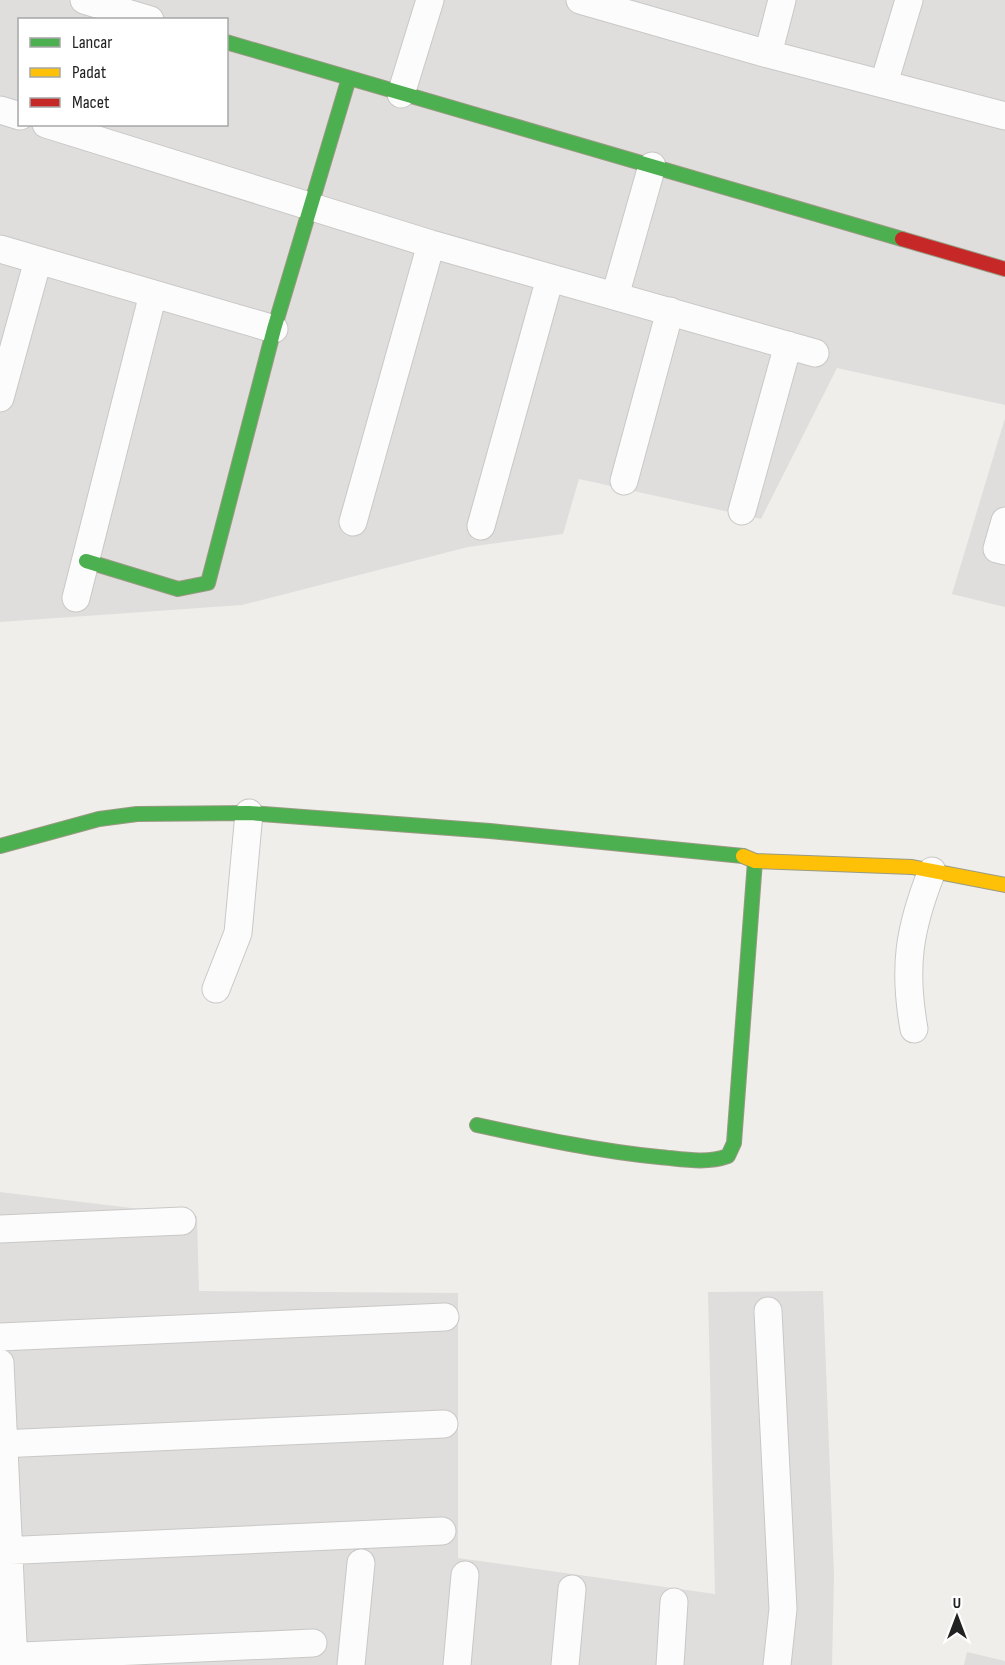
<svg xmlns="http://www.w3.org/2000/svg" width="1005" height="1665" font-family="'Sofia Sans Condensed',sans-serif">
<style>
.residential{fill:#dfdedc;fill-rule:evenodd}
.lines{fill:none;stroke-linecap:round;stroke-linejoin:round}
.street-casing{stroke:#c9c8c7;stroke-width:29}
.fast-casing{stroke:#999a82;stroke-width:16}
.slow-casing{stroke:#999a82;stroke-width:16}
.jam-casing{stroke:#999a82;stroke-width:16}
.street{stroke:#fdfcfc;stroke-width:27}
.fast{stroke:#4caf50;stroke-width:14}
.slow{stroke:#ffc107;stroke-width:14}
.jam{stroke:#c62828;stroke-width:14}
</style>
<rect width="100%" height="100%" fill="#f0eeeb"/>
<path class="residential" d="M0 0H1005V405L837 368 761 519 579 479 563 534 468 547 242 605 0 622ZM20 20H226V124H20Z
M1005 418V607L952 594Z
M0 1192 197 1216 199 1291 458 1293V1558L715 1594 708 1292 823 1291 834 1576 832 1665H0Z
M967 1652 1005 1661V1665H964Z"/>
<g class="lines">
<g class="street-casing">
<path id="street" d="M84 0 150 20
M580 0 768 54 1005 116
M768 54 782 0
M884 83 909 0
M401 94 430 0
M0 110 20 116
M46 124 431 244 815 353
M0 249 274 329
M615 296 652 166
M0 398 38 260
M624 481 670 311
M742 511 788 345
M1005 521 997 549 1005 551
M353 522 431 244
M481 526 550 278
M76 598 153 294
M216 989 238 933 249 813
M914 1029C903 967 909 929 932 871
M0 1229 182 1221
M768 1311 783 1609 777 1665
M0 1337 445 1317
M0 1363 14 1665
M0 1444 444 1424
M0 1551 442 1531
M0 1657 313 1643
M351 1665 361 1563
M457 1665 465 1575
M565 1665 572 1589
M670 1665 674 1602"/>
</g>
<g class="fast-casing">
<path id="fast" d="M226 42 902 239
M86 561 178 589 208 583 274 329 349 78
M0 846 99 819 137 814 249 813 490 831 743 856
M477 1125C537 1138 598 1151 659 1157 682 1159 706 1164 728 1156L734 1143 755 861"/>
</g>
<g class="slow-casing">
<path id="slow" d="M743 856 755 861 912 867 1005 885"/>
</g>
<g class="jam-casing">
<path id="jam" d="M902 239 1005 269"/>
</g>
<use href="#street" class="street"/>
<use href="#fast" class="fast"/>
<use href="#slow" class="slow"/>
<use href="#jam" class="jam"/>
</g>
<rect x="18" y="18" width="210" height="108" fill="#ffffff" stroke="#a7a7a7" stroke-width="1.5"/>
<rect x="30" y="38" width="30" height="9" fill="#4caf50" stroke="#a7a7a7" stroke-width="1.5"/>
<text x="72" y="48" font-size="18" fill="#222222">Lancar</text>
<rect x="30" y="68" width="30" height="9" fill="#ffc107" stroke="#a7a7a7" stroke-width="1.5"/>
<text x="72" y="78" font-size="18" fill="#222222">Padat</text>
<rect x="30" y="98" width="30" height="9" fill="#c62828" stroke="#a7a7a7" stroke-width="1.5"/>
<text x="72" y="108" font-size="18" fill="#222222">Macet</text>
<g transform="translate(957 1617)" stroke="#ffffff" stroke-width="4.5" paint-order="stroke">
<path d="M0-4.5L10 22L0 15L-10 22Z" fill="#222222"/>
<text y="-9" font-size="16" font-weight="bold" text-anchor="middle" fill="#222222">U</text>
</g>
</svg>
